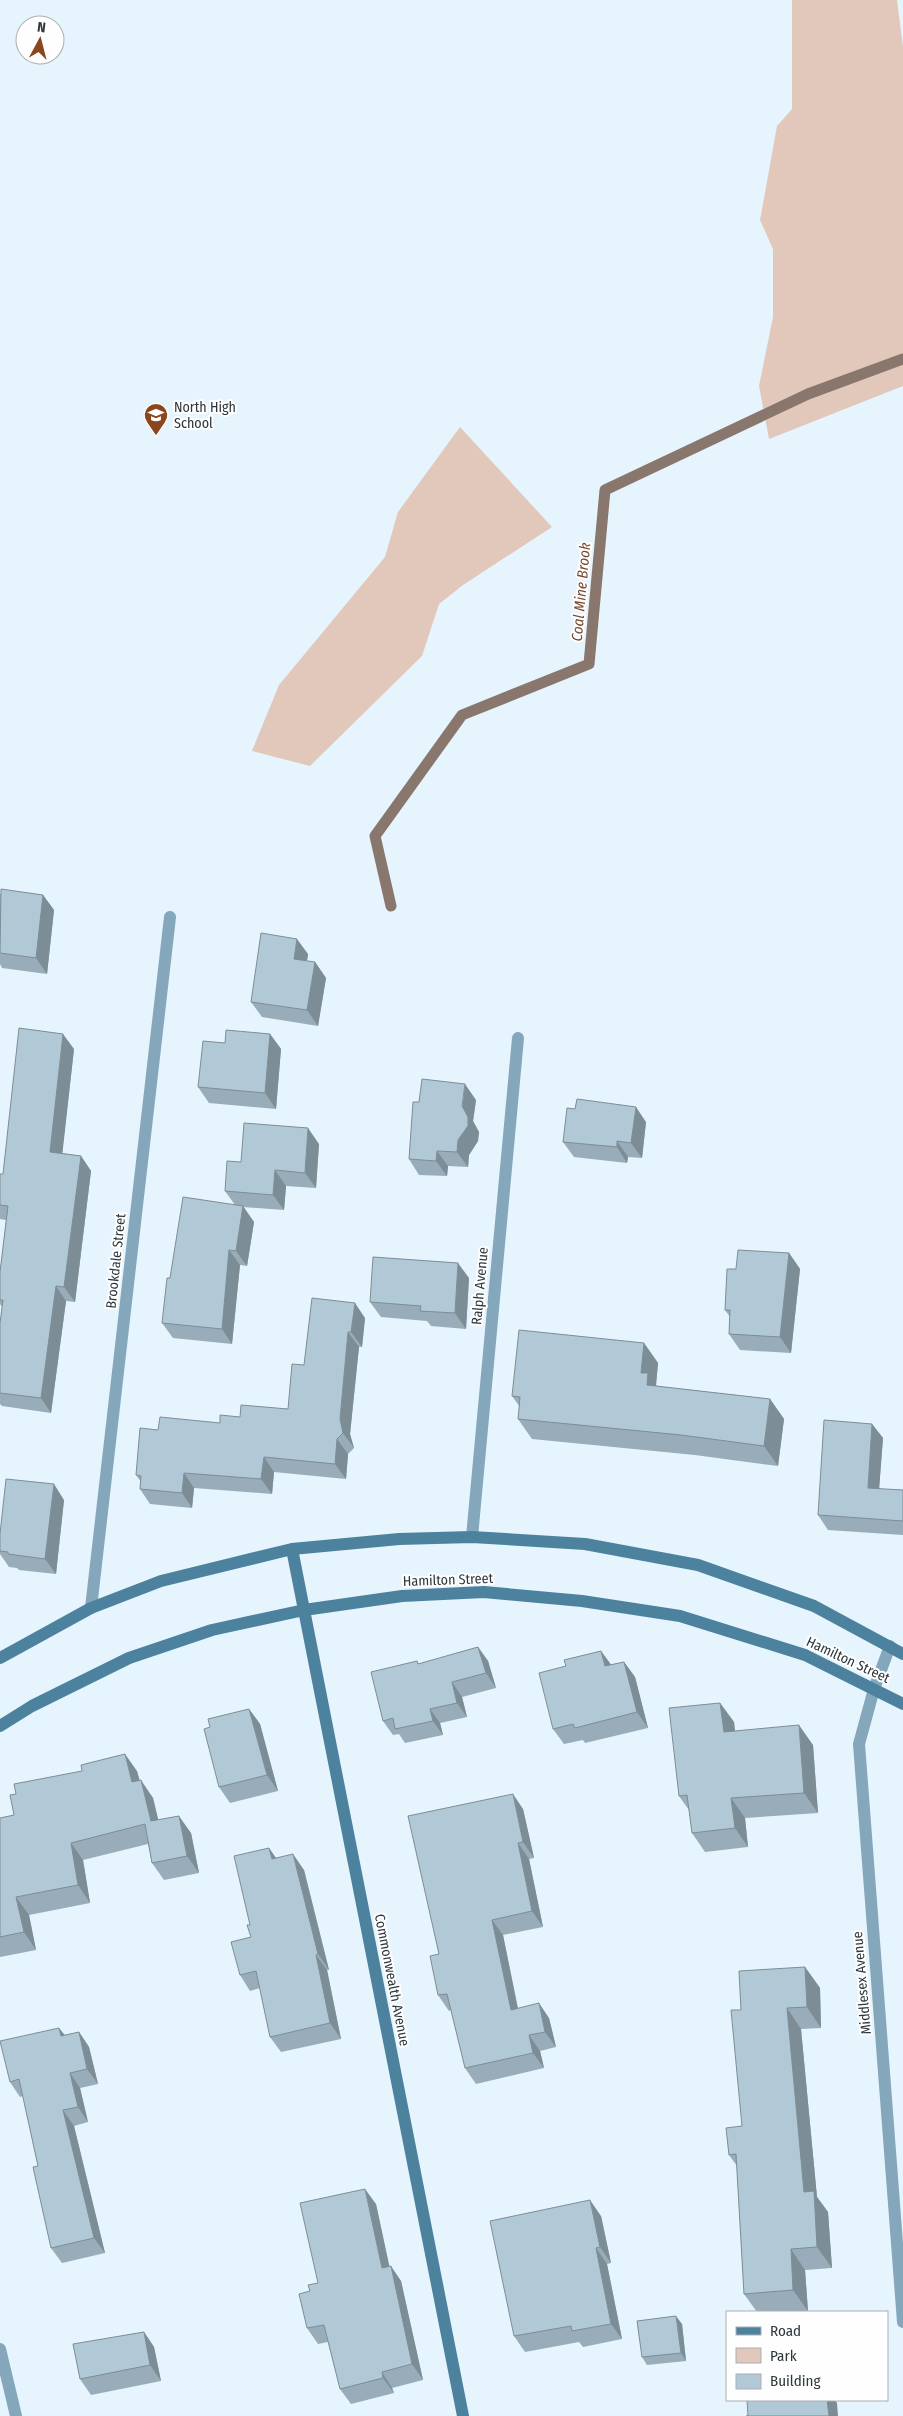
<svg xmlns="http://www.w3.org/2000/svg" width="903" height="2416" font-family="'Fira Sans Condensed',sans-serif">
<style>
.green{fill:#e1c8bb}
.lines{fill:none;stroke-linecap:round;stroke-linejoin:round}
.stream{stroke:#89766c;stroke-width:11}
.street{stroke:#84a7bb;stroke-width:12}
.secondary{stroke:#4d829f;stroke-width:12}
.wall{fill:#98adb9}
.shaded-wall{fill:#7c8d96}
.building{fill:#b1c9d7;stroke:#7c8d96}
.labels{text-anchor:middle;dominant-baseline:central;stroke-width:4;stroke-linejoin:round;paint-order:stroke}
.poi-label{font-size:14px;fill:#2d373c;stroke:#fefefe;text-anchor:start}
.street-label{font-size:14px;fill:#2d373c;stroke:#fefefe}
.water-label{font-size:15px;font-style:italic;fill:#78482f;stroke:#fefefe}
</style>
<rect width="100%" height="100%" fill="#e5f4fd"/>
<path class="green" d="M792 0H897L903 47V386L769 439 759 386 773 317V249L760 220 777 126 792 109Z
M460 427 552 527 463 585 439 604 422 656 310 766 252 751 279 685 385 557 398 512Z"/>
<g class="lines">
<path class="stream" d="M391 906 375 836 462 715 589 664 605 490 808 394 903 359"/>
<path class="street" d="M472 1537 518 1038
M91 1608 170 917
M890 1646 874 1689 859 1744 903 2322
M0 2349 16 2416"/>
<path class="secondary" d="M292 1549 463 2416
M0 1658 91 1608 161 1581 292 1549 399 1539 472 1537 585 1544 698 1565 814 1606 903 1654
M0 1726 32 1706 129 1658 212 1630 304 1610 402 1596 484 1592 582 1601 680 1616 805 1655 903 1704"/>
</g>
<path class="wall" d="M0 894 43 895 54 910 47 974 2 968 0 964Z
M308 954 307 961 315 962 326 978 318 1026 262 1017 251 1002Z
M270 1034 281 1049 276 1109 209 1103 198 1087 225 1043Z
M74 1049 62 1153 81 1156 91 1171 75 1302 66 1301 51 1413 2 1406 0 1404V1323L2 1307 0 1304V1272L6 1220 0 1219V1174H3Z
M476 1100 473 1121 479 1132 478 1141 469 1155 468 1167 448 1166 447 1176 419 1175 409 1159Z
M575 1109 646 1122 642 1158 628 1157 627 1163 574 1157 563 1142Z
M319 1144 316 1188 286 1186 284 1210 243 1207 254 1222 247 1266 240 1265 232 1344 173 1338 162 1323 235 1205 225 1191 241 1162Z
M789 1253 800 1269 791 1353 740 1350 729 1334 730 1317 725 1310 736 1269Z
M469 1278 466 1329 431 1326 427 1321 381 1317 370 1302Z
M365 1318 362 1347H359L350 1434 354 1448 348 1454 346 1479 274 1472 272 1494 194 1488 192 1508 150 1504 140 1489 141 1482 136 1475 158 1430 220 1423 240 1417 288 1409 304 1365Z
M644 1343 658 1363 656 1385 657 1386 770 1399 784 1419 778 1466 695 1455 532 1439 518 1419 520 1407 512 1396Z
M872 1424 883 1438 879 1489 903 1490V1535L828 1530 818 1515Z
M64 1500 56 1574 19 1570 17 1568 9 1567 0 1554V1534Z
M478 1647 488 1661 496 1688 462 1697 467 1717 440 1723 443 1735 405 1743 399 1734 393 1735 383 1721 417 1661 419 1664Z
M601 1651 611 1665 624 1662 635 1677 648 1728 585 1743 583 1740 564 1744 553 1729 566 1666Z
M720 1703 734 1722 735 1731 813 1745 818 1813 745 1818 748 1847 705 1852 692 1833 689 1810 679 1796Z
M249 1709 260 1724 278 1791 230 1803 219 1787 210 1727Z
M137 1771 140 1781 153 1798 158 1820 191 1833 199 1873 164 1880 152 1863 148 1844 83 1860 90 1903 29 1915 36 1950 0 1957V1818L14 1815Z
M523 1809 534 1858 529 1859 543 1927 503 1935 518 2008 549 2018 556 2047 540 2051 544 2068 476 2084 465 2068 451 2010 449 2011 438 1995 439 1954Z
M269 1848 276 1858 304 1870 329 1970H327L341 2039 281 2052 270 2037 260 1988 250 1991 240 1975 251 1937 250 1925Z
M805 1967 820 1988 821 2028 801 2029 817 2197 828 2212 832 2268 805 2270 808 2311 793 2312H757L744 2294 737 2166 729 2155 742 2126 741 2010Z
M59 2028 65 2035 79 2032 89 2047 98 2084 80 2088 88 2122 74 2126 105 2253 62 2263 51 2248 38 2166 23 2096 20 2097 10 2082Z
M376 2204 389 2266 401 2281 423 2380 392 2388 394 2393 351 2404 340 2389 328 2342 318 2344 307 2328 310 2291 318 2283Z
M601 2216 611 2263 607 2264 622 2339 583 2347 579 2342 525 2352 514 2336Z
M682 2324 686 2361 647 2365 642 2357Z
M144 2332 154 2347 161 2381 91 2395 80 2379Z"/>
<path class="shaded-wall" d="M43 895 54 910 47 974 36 958Z
M297 939 308 954 305 975 294 959Z
M315 962 326 978 318 1026 307 1010Z
M63 1034 74 1049 61 1166 50 1152Z
M270 1034 281 1049 276 1109 265 1093Z
M465 1084 476 1100 473 1121 479 1132 478 1141 469 1155 468 1167 457 1152Z
M636 1107 646 1122 642 1158 631 1143Z
M308 1128 319 1144 316 1188 305 1173Z
M617 1141 628 1157 627 1163 617 1147Z
M437 1151 448 1166 447 1176 436 1161Z
M81 1156 91 1171 75 1302 64 1287Z
M275 1170 286 1186 284 1210 273 1195Z
M243 1206 254 1222 247 1266 236 1251Z
M229 1250 240 1265 232 1344 222 1329Z
M789 1253 800 1269 791 1353 780 1337Z
M458 1263 469 1278 466 1329 455 1313Z
M56 1286 66 1301 51 1413 41 1398Z
M355 1303 365 1318 362 1347 351 1332Z
M348 1332 359 1347 350 1434 354 1448 343 1433 340 1419Z
M644 1343 658 1363 656 1385 662 1394 647 1385 641 1373Z
M770 1399 784 1419 778 1466 764 1446Z
M872 1424 883 1438 878 1503 868 1488Z
M337 1439 348 1454 346 1479 335 1464Z
M264 1457 274 1472 272 1494 261 1479Z
M184 1473 194 1488 192 1508 182 1493Z
M54 1484 64 1500 56 1574 45 1559Z
M478 1647 488 1661 496 1688 486 1673Z
M601 1651 612 1666H605Z
M624 1662 635 1677 648 1728 637 1712Z
M452 1682 462 1697 467 1717 457 1703Z
M720 1703 734 1722 737 1751 724 1732Z
M249 1709 260 1724 278 1791 267 1775Z
M430 1709 440 1723 443 1735 433 1721Z
M799 1725 813 1745 818 1813 804 1793Z
M125 1754 137 1771 144 1800 132 1782Z
M141 1780 153 1798 163 1839 151 1821Z
M513 1794 523 1809 534 1858 523 1842Z
M731 1798 745 1818 748 1847 735 1828Z
M179 1816 191 1833 199 1873 187 1856Z
M71 1843 83 1860 90 1903 78 1885Z
M518 1843 529 1859 543 1927 532 1911Z
M269 1848 280 1864 272 1859Z
M293 1854 304 1870 329 1970 318 1954Z
M16 1897 29 1915 36 1950 24 1932Z
M492 1920 503 1935 521 2025 511 2010Z
M316 1955 327 1970 341 2039 330 2023Z
M805 1967 820 1988 821 2028 807 2007Z
M539 2003 549 2018 556 2047 545 2032Z
M787 2008 801 2029 817 2197 828 2212 832 2268 817 2247 804 2192Z
M59 2028 70 2043 61 2036Z
M79 2032 89 2047 98 2084 87 2069Z
M529 2035 540 2051 544 2068 533 2053Z
M70 2073 80 2088 88 2122 78 2107Z
M63 2110 74 2126 105 2253 94 2238Z
M365 2189 376 2204 393 2283 382 2268Z
M590 2200 601 2216 611 2263 600 2247Z
M596 2248 607 2264 622 2339 611 2324Z
M791 2249 805 2270 808 2311 793 2290Z
M391 2266 401 2281 423 2380 412 2364Z
M676 2316 682 2324 686 2361 681 2353Z
M144 2332 154 2347 161 2381 150 2365Z
M382 2372 392 2388 394 2393 383 2378Z
M827 2400H835L837 2403 838 2416H829Z"/>
<path class="building" d="M1 889 43 895 36 958 0 953Z
M261 933 297 939 294 959 315 962 307 1010 251 1002Z
M19 1028 63 1034 50 1152 81 1156 64 1287 56 1286 41 1398 0 1393V1323L3 1300H0V1272L8 1206 0 1205V1174H3Z
M226 1030 270 1034 265 1093 198 1087 203 1041 225 1043Z
M422 1079 465 1084 462 1106 468 1117V1126L458 1140 457 1152 437 1151 436 1161 409 1159 413 1102H419Z
M577 1099 636 1107 631 1143 617 1141V1147L563 1142 567 1108 575 1109Z
M244 1123 308 1128 305 1173 275 1170 273 1195 225 1191 227 1161 241 1162Z
M183 1197 243 1206 236 1251 229 1250 222 1329 162 1323 167 1278H170Z
M738 1250 789 1253 780 1337 729 1334 730 1310H725L727 1269H736Z
M373 1257 458 1263 455 1313 420 1311 421 1306 370 1302Z
M312 1298 355 1303 351 1332H348L340 1419 343 1433 337 1439 335 1464 264 1457 261 1479 184 1473 182 1493 140 1489 141 1476 136 1475 140 1428 158 1430 160 1417 220 1423V1415L240 1417 241 1405 288 1409 292 1364 304 1365Z
M519 1330 644 1343 641 1373H648L647 1385 770 1399 764 1446 681 1435 518 1419 520 1397 512 1396Z
M824 1420 872 1424 868 1488 903 1490V1521L818 1515Z
M6 1479 54 1484 45 1559 8 1554V1552L0 1551V1534Z
M478 1647 486 1673 452 1682 457 1703 430 1709 433 1721 395 1729 393 1718 383 1721 371 1672 417 1661 418 1664Z
M601 1651 605 1666 624 1662 637 1712 575 1728 573 1724 553 1729 539 1673 566 1666 564 1660Z
M720 1703 724 1732 799 1725 804 1793 731 1798 735 1828 692 1833 687 1795 679 1796 669 1708Z
M249 1709 267 1775 219 1787 204 1729 210 1727 208 1719Z
M125 1754 132 1782 141 1780 151 1821 179 1816 187 1856 152 1863 145 1824 71 1843 78 1885 16 1897 24 1932 0 1937V1818L14 1815 10 1795 16 1794 14 1784 82 1771 81 1765Z
M513 1794 523 1842 518 1843 532 1911 492 1920 511 2010 539 2003 545 2032 529 2035 533 2053 465 2068 447 1994 438 1995 430 1956 439 1954 408 1816Z
M269 1848 272 1859 293 1854 318 1954 316 1955 330 2023 270 2037 256 1971 240 1975 231 1942 251 1937 247 1925H250L234 1856Z
M805 1967 807 2007 787 2008 804 2192 814 2191 817 2247 791 2249 793 2290 744 2294 736 2154 729 2155 726 2128 742 2126 731 2010H741L739 1971Z
M59 2028 61 2036 79 2032 87 2069 70 2073 78 2107 63 2110 94 2238 51 2248 33 2167 38 2166 19 2079 10 2082 0 2041Z
M365 2189 382 2268 391 2266 412 2364 382 2372 383 2378 340 2389 324 2325 307 2328 299 2294 310 2291 308 2285 318 2283 300 2203Z
M590 2200 600 2247 596 2248 611 2324 572 2331 571 2326 514 2336 490 2221Z
M676 2316 681 2353 642 2357 637 2321Z
M144 2332 150 2365 80 2379 73 2344Z
M747 2400H827L829 2416H746H748Z"/>
<defs>
<g id="school-pin" transform="scale(1.25)"><path d="M0 17L-7.5 6A9.5 9.5 0 1 1 7.5 6Z" fill="#8b461d" stroke="#fefefe"/><path d="M0-5L7-2L0 1L-7-2ZM-4 1L0 2.5L4 1V4Q0 6-4 4Z" fill="#fff"/></g>
</defs>
<g fill-rule="evenodd">
<use href="#school-pin" x="156" y="415"/>
</g>
<g class="labels">
<g class="poi-label">
<text x="174" y="407">North High<tspan x="174" dy="16">School</tspan></text>
</g>
<g class="street-label">
<text transform="translate(116 1261) rotate(-84)">Brookdale Street</text>
<text transform="translate(480 1286) rotate(-85)">Ralph Avenue</text>
<text transform="translate(448 1580) rotate(-2)">Hamilton Street</text>
<text transform="translate(848 1660) rotate(25)">Hamilton Street</text>
<text transform="translate(392 1980) rotate(79)">Commonwealth Avenue</text>
<text transform="translate(862 1983) rotate(-95)">Middlesex Avenue</text>
</g>
<g class="water-label">
<text transform="translate(581 592) rotate(-85)">Coal Mine Brook</text>
</g>
</g>
<rect x="726" y="2311" width="162" height="90" fill="#fefefe" stroke="#aaaeb0"/>
<rect x="736" y="2327" width="25" height="8" fill="#4d829f" stroke="#aaaeb0"/>
<text x="770" y="2336" font-size="15" fill="#2d373c">Road</text>
<rect x="736" y="2348" width="25" height="15" fill="#e1c8bb" stroke="#aaaeb0"/>
<text x="770" y="2361" font-size="15" fill="#2d373c">Park</text>
<rect x="736" y="2374" width="25" height="15" fill="#b1c9d7" stroke="#aaaeb0"/>
<text x="770" y="2386" font-size="15" fill="#2d373c">Building</text>
<g transform="translate(40 40) rotate(7)"><circle r="24" fill="#fefefe" stroke="#aaaeb0"/>
<path d="M0-4L9 19L0 12L-9 19Z" fill="#8b461d"/>
<text y="-8" font-size="14" font-weight="bold" text-anchor="middle" fill="#2d373c">N</text>
</g>
</svg>
